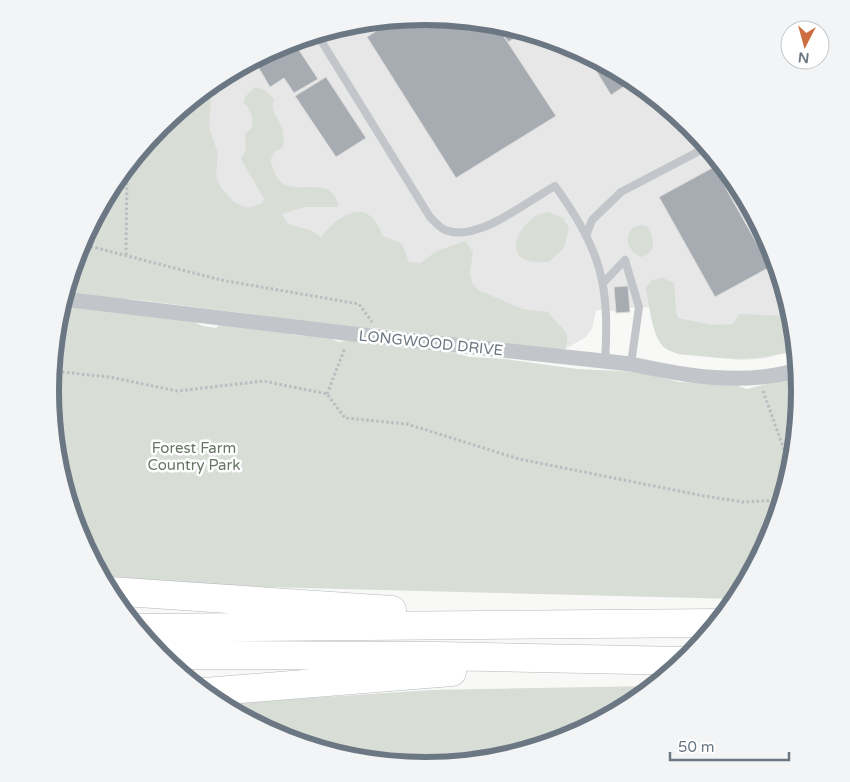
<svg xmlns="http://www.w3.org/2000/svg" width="850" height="782" font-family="'Varela Round',sans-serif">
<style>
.built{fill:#e6e7e6}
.green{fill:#d8ddd6}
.building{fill:#a6acb2;stroke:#dadad9}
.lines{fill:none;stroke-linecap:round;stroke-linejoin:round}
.motorway-casing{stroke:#b4b7ba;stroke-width:29}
.path{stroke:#babdbf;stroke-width:3;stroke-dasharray:2.5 2.5;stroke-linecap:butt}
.service{stroke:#c2c5c9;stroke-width:8}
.minor{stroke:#c2c5c9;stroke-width:15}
.motorway{stroke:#fff;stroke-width:28}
.labels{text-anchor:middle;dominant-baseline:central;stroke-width:5;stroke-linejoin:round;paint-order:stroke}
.street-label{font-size:15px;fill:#6b7783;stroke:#fff}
.park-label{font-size:15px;fill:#677665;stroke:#fff}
.rim{fill:none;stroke:#6b7783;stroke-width:6}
</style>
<rect width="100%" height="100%" fill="#f8f8f6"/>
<path class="built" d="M425 16 498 24 569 45 633 80 690 126 737 183 771 248 793 318 796 349 766 358 740 360 678 354 663 347 656 335 650 307 630 308V312L596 310 592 329 586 337 565 349 561 332 204 199 205 89 217 79 282 45 352 23Z"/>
<path class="green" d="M212 83 209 127 218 154 216 176 221 188 234 202 248 208 262 203 264 199 241 159 246 150 245 134 252 128C253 116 252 111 244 103L245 97 255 87C264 90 270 92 274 100 269 112 281 120 283 131 284 136 283 142 283 148L275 151 270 161C273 166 274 174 278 179 294 199 331 171 339 207H305L282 214 288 224 310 230 321 237C343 211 368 197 383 236L402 244 409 262 421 263 435 252 465 241 473 252 470 272 472 283 478 290 523 309 548 312C556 326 574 330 565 349L560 350 434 338 418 333 373 328 355 330 276 321 267 316 131 299 116 301 65 293 79 247 114 183 160 126Z
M548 212 563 218 569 228 564 248 549 262C541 262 530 263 522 258 506 246 525 222 537 215 540 213 545 213 548 212Z
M641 225 648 227C655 240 657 254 640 257 628 250 624 239 632 228Z
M663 278 674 283C676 295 674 307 678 318L712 325 733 324 740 314 785 316 793 323 795 345 793 351C750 363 722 358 678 354 674 352 668 351 664 347 652 337 649 303 646 288L652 280Z
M62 302 191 321 203 326 216 328 222 322 281 329 294 335 327 337 339 342 363 338 404 348 417 346 434 348 470 357 505 359 577 369 640 372 679 382 735 385 747 389 798 376C803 426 790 489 771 534 762 557 748 578 737 599L105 583C96 567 85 550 78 533 52 464 41 373 62 302Z
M653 686C550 771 404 782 282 737 260 729 239 715 219 704L432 690Z"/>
<path class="building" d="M425 16 495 23 556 116 456 178 367 37 395 19Z
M496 23 498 24 525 32 508 42Z
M293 41 318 79 294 93 284 78 270 87 254 60Z
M586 54 633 80H634L611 95Z
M326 77 366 138 336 157 295 96Z
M714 167 770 267 715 297 659 197Z
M628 286 630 312 616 313 614 287Z"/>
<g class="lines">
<g class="motorway-casing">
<path id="motorway" d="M109 591 392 610
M137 628 717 623
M159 655 441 656 684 661
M204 692 452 672"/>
</g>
<path class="path" d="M81 244 221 280 359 304 372 322
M126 255 127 167
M52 371 109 377 177 391 264 381 327 394 345 418 407 424 519 459 704 496 744 502 782 500
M763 391 791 469
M327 394 345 348
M394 763 528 750"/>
<path class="service" d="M317 34 430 217C434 221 440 228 445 230 478 243 527 201 555 186 601 249 610 285 605 361
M586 236 592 220 621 192 707 147
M604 282 625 260 639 307 631 364"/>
<path class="minor" d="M63 299 353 334 631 364C686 376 743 386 798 370"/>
<use href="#motorway" class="motorway"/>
</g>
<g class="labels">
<g class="street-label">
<text transform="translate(431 343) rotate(6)">LONGWOOD DRIVE</text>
</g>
<g class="park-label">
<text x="194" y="448">Forest Farm<tspan x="194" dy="17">Country Park</tspan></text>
</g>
</g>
<path d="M0 0H850V782H0ZM59 391a366 366 0 1 1 732 0a366 366 0 1 1-732 0Z" fill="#f3f4f5" fill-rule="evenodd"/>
<path class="rim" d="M59 391a366 366 0 1 1 732 0a366 366 0 1 1-732 0Z"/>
<g transform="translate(805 45) rotate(186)"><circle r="24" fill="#ffffff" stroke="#c4c9cd"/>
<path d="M0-4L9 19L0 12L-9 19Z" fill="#cd6d41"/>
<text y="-8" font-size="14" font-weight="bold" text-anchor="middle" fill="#6b7783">N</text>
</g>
<path d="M670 752v8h119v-8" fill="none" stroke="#6b7783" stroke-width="2.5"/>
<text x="678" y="752" font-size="15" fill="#6b7783" stroke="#ffffff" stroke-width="4" paint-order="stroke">50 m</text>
</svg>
